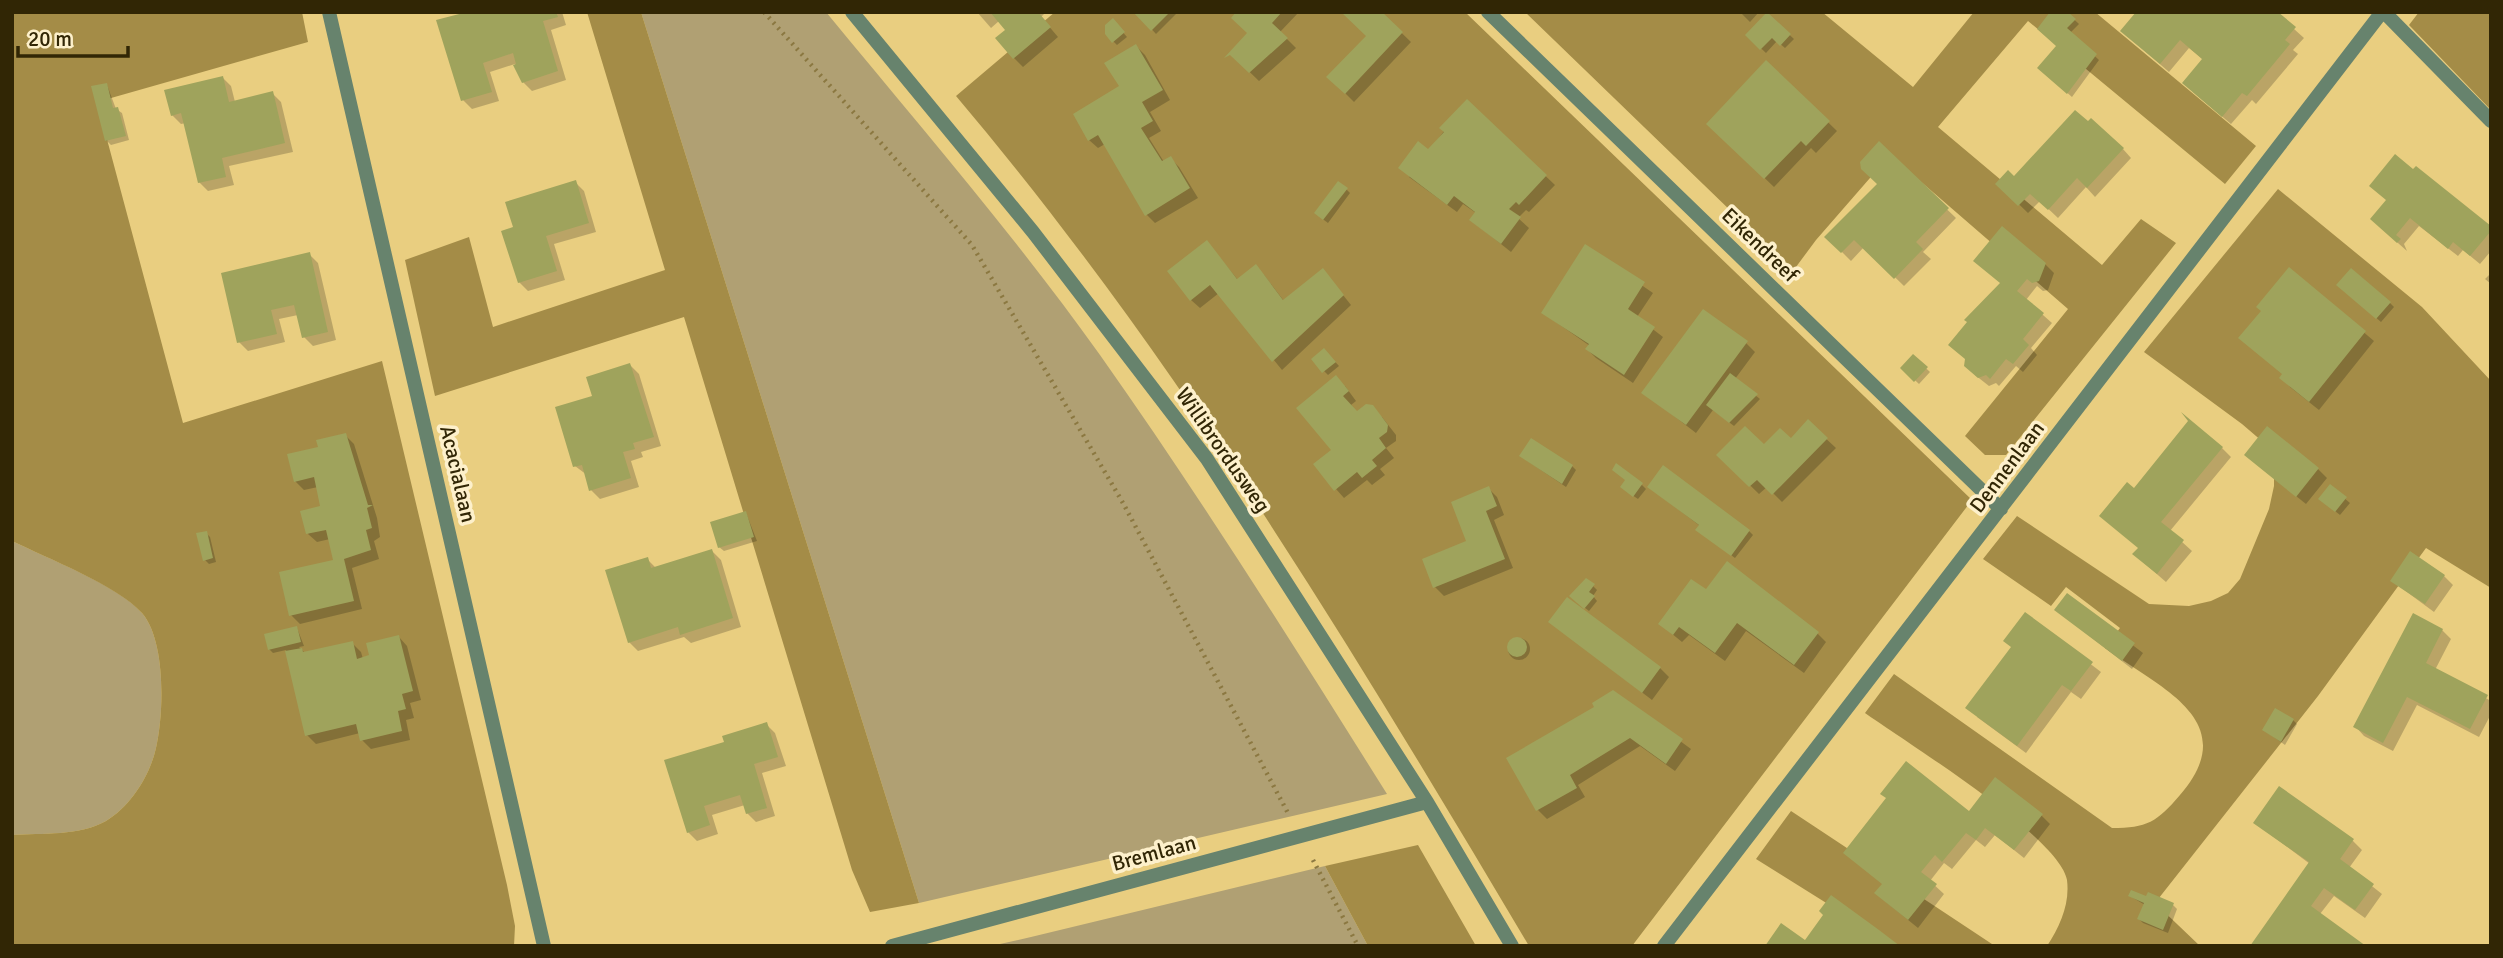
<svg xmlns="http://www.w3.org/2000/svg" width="2503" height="958" font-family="Signika,sans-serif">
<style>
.green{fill:#b0a073}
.forest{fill:#a48c47}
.shadow{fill:#0003}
.building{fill:#9fa35c}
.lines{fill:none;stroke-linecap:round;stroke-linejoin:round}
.path{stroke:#8b7841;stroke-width:4.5;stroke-dasharray:2 5;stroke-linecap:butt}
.minor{stroke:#67836d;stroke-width:14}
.labels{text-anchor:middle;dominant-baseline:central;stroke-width:7;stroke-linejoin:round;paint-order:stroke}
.street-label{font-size:21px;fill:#312605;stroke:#fdf0cb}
</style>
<rect width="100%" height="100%" fill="#e9ce80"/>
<path class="green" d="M641 12H826C919 125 1015 236 1100 355 1201 498 1294 646 1387 794L919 903Z
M12 541C47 558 119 586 142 613 166 641 164 713 156 748 150 775 131 806 106 821 80 836 42 833 12 835Z
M1325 866 1368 946H991L1031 937Z"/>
<path class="forest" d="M12 12H302L308 42 97 102 183 423 382 361 507 885 515 926 514 946H12V835C42 833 80 836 106 821 131 806 150 775 156 748 164 713 166 641 142 613 118 586 47 558 12 541Z
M587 12H641L919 903 870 912 852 870 684 317 435 396 405 260 469 237 493 327 665 270Z
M1055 12H1465L1972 500 1632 946H1529C1354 652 1178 358 956 96Z
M1525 12H1822L1913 87 1974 12H2095L2256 146 2225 184 2028 21 1938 127 2102 265 2141 219 2176 243 2006 455H1985L1965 436 2068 309 1890 155 1816 240 1793 271Z
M2419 12H2491V110L2409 25Z
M2278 189 2422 307 2491 381V588L2426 548 2318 696 2155 903 2200 946H2047C2060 926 2070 904 2067 880 2060 837 1904 741 1865 713L1894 674 2112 828C2147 828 2157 822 2180 795 2244 721 2160 688 2105 648L2120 628 2066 587 2051 606 1983 559 2017 516 2149 604 2189 606 2211 601 2228 593 2240 579 2269 509 2274 486V461L2263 442 2242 424 2144 352Z
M1791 811 1995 946H1895L1756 859Z
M1418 845 1476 946H1368L1325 866Z"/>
<path class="shadow" d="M499 12H562L566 25 551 30 566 80 532 91 523 82 515 64 490 72 499 101 472 109 463 100Z
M977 12H1046L1041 17 1058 37 1023 67 1014 58 1007 30 999 21 991 28Z
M1136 12H1178L1156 34Z
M1239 12H1299L1280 32 1296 48 1259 81 1230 53 1249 33Z
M1380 12 1411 42 1354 102 1329 77 1368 36Z
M1740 12H1759L1750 22Z
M2066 12 2079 24 2070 33 2099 60 2072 97 2039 68 2058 46Z
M2275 12 2304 38 2293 50 2298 54 2256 104 2252 100 2231 124 2193 92 2204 60 2189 48 2169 72 2131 39Z
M1767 14 1794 39 1785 48 1777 41 1766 53 1747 35Z
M1113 21 1127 37 1117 45 1106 34Z
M1136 46 1145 55 1170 100 1150 112 1161 131 1149 138 1164 162 1170 158 1179 167 1198 198 1155 223 1146 214 1105 144 1098 148 1089 140 1121 87Z
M1766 62 1837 131 1816 153 1811 148 1774 187 1708 124Z
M222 77 231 86 235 102 272 93 281 102 293 152 229 166 234 185 208 191 199 182 186 123 181 124 172 115Z
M107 85 116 109 122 113 129 140 111 145 106 140Z
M1467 101 1555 185 1529 212 1526 210 1518 218 1529 228 1511 252 1471 220 1476 213 1463 204 1457 212 1409 177Z
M1879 144 1956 218 1923 252 1931 259 1904 286 1864 247 1851 261 1827 237 1879 184Z
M2123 149 2131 158 2095 197 2086 187 2058 218 2040 201 2028 213 1998 184Z
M2413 172 2491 229V251L2480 264 2463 250 2458 256 2419 226 2404 244 2407 251 2381 228Z
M575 182 584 191 596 232 554 244 565 280 528 291 519 282 515 228Z
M1346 189 1350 193 1328 223 1320 217Z
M1207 242 1238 280 1264 275 1284 301 1323 270 1351 305 1282 370 1219 293 1200 308 1191 300Z
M1586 247 1653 293 1637 317 1663 337 1633 383 1596 358 1587 349 1590 346 1543 313Z
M309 254 318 263 336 340 313 346 304 337 298 315 279 319 285 342 248 351 239 342Z
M2045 264 2054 273 2048 290 2043 291 2037 286 2026 300 2052 323 2031 348 2037 355 2023 372 2016 366 1999 386 1996 383 1989 386 1975 375 1969 322Z
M2289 269 2374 341 2319 410 2290 387 2263 311Z
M2491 273V284L2485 279Z
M2343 289 2390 303 2394 307 2381 322Z
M1746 343 1755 352 1735 379 1760 399 1734 426 1713 410 1696 433 1644 393Z
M1328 354 1339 366 1328 375 1324 371Z
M1913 356 1930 372 1919 384 1902 368Z
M630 365 639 374 661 446 641 452 643 457 631 461 639 487 600 499 591 490 587 475 575 466Z
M1345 386 1356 401 1351 405 1357 413 1382 417 1396 435V441L1386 448 1394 458 1380 469 1385 475 1372 485 1367 480 1344 498 1336 489 1333 451Z
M1808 422 1836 448 1782 502 1767 487 1759 494 1719 455 1791 440Z
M345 435 354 444 377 518 380 537 374 541 379 559 352 568 362 609 300 624 291 615 335 561 330 539 317 542 308 534 323 508 318 487 304 490 295 481 320 448Z
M2222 448 2231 457 2170 531 2192 551 2166 582 2144 563 2134 490Z
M1526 460 1572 466 1576 470 1566 487Z
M2255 463 2318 469 2327 478 2306 504Z
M1642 485 1646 489 1638 499 1626 491Z
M1649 487 1749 531 1753 535 1735 558 1701 533 1700 526Z
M2331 487 2350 503 2340 515 2325 503Z
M1488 488 1497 497 1504 515 1494 520 1513 568 1444 596 1435 587 1468 542Z
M746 513 757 541 724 551 719 547Z
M206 533 210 537 216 562 209 564 205 560Z
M712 551 721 560 741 627 691 643 684 637 638 651 629 642 647 559 657 569Z
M2444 576 2453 585 2434 612 2392 581Z
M1593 586 1597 590 1593 596 1597 601 1589 611 1575 600Z
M1706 592 1817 633 1826 642 1804 673 1746 631 1725 661 1689 635 1682 642 1660 624Z
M2067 595 2143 653 2132 669 2056 610Z
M2025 614 2101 672 2081 699 2071 692 2026 753 1977 717 2012 648Z
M1550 622 1660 668 1669 677 1652 700Z
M297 628 304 646 299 647 306 654 352 643 361 652 363 659 371 657 399 637 407 646 421 700 410 703 414 718 406 720 410 740 371 749 362 740 360 733 316 744 307 735 286 650 273 653 269 649Z
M2442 630 2451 639 2435 670 2491 701V714L2479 737 2417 705 2393 751 2364 736 2356 727Z
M1508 649a11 11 0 1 1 22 0a11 11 0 1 1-22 0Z
M1613 692 1691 749 1675 771 1640 746 1578 785 1585 797 1547 819 1538 810 1508 758 1596 708Z
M2293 720 2297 724 2285 745 2264 730Z
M766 724 775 733 786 766 762 773 775 816 756 822 747 813 745 805 712 815 718 834 697 841 688 832 726 743Z
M1969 814 2041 815 2050 824 2024 858 1995 835 1985 847 1976 840 1952 869 1944 863 1930 881 1944 894 1918 928 1886 902Z
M2255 823 2353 841 2362 850 2349 868 2382 894 2365 918 2334 896 2320 914 2252 946 2310 864Z
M2130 896 2173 905 2177 909 2168 933 2143 923 2139 919 2145 905Z"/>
<path class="building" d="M467 12H556L558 17 543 21 558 71 522 83 513 65 516 64 513 53 483 63 492 92 461 101 436 20Z
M990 12H1038L1051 27 1013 59 995 38 1005 30Z
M1133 12H1170L1151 31Z
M1236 12H1282L1272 23 1288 38 1249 73 1230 55 1224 58 1247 33 1231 18Z
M1341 12H1382L1403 32 1345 94 1326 77 1366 36Z
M1767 12 1791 34 1780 46 1772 38 1760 50 1745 35Z
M2050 12H2068L2076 19 2067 28 2097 54 2067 94 2037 68 2056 46 2037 29Z
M2136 12H2278L2296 27 2285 40 2290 44 2247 96 2242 93 2222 117 2182 83 2202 59 2180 40 2160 64 2120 31Z
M1113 18 1125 32 1112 43 1105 34V25Z
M1136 44 1163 90 1142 102 1153 121 1141 128 1162 161 1171 156 1190 188 1145 216 1098 135 1088 141 1073 114 1119 86 1104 63Z
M1766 60 1830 121 1806 146 1801 141 1764 179 1706 124Z
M223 76 229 102 273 91 285 143 222 158 226 177 198 183 181 113 171 116 164 90Z
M107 83 113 108 118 107 126 136 105 141 91 86Z
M1467 99 1547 175 1519 205 1516 202 1509 209 1521 217 1501 244 1469 220 1475 212 1454 196 1447 205 1398 168 1418 141 1428 149 1444 132 1439 128Z
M2075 110 2088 121 2091 118 2124 148 2087 188 2077 178 2048 210 2030 194 2018 206 1995 184 2008 170 2014 176Z
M1879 141 1949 208 1916 242 1923 249 1894 279 1854 240 1841 253 1824 237 1877 184 1861 169 1860 162Z
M2395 154 2413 169 2416 166 2491 226V231L2470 256 2453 242 2448 249 2410 218 2396 235 2401 239 2397 243 2370 219 2386 200 2369 186Z
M576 180 589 223 546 236 557 271 518 283 501 231 513 227 505 202Z
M1338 181 1348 188 1323 220 1314 213Z
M2002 226 2046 263 2039 281 2032 283 2027 279 2017 291 2044 313 2023 339 2029 345 2013 364 2006 359 1990 379 1986 375 1978 378 1964 366 1965 359 1948 345 1967 322 1964 320 2000 283 1973 261Z
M1207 240 1237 279 1256 264 1283 300 1323 268 1344 295 1272 362 1210 285 1190 301 1167 271Z
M1585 244 1645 282 1628 309 1655 327 1624 375 1585 349 1589 344 1541 313Z
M310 252 328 332 302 338 294 305 271 310 277 334 237 343 221 273Z
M2289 267 2366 331 2309 402 2279 378 2282 374 2238 338 2261 311 2256 307Z
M2351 268 2391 302 2376 319 2336 285Z
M1703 309 1748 341 1686 425 1641 393Z
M1324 348 1336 362 1322 373 1311 359Z
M1913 354 1928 367 1914 382 1900 368Z
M630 363 654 437 633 443 635 449 623 452 631 478 589 491 582 465 573 467 555 407 592 396 586 377Z
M1730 373 1758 394 1729 423 1706 405Z
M1336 375 1349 391 1343 396 1357 411 1366 404 1373 405 1388 425 1387 432 1379 438 1386 448 1372 460 1377 466 1362 478 1357 472 1334 491 1313 464 1331 450 1296 408Z
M2181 412 2223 447 2161 522 2184 540 2157 574 2132 554 2138 548 2099 516 2127 482 2134 488 2188 421Z
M1808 419 1828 438 1772 495 1757 480 1749 487 1716 455 1745 426 1764 444 1780 428 1791 438Z
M2267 426 2319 468 2296 497 2244 455Z
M346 433 368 505H373L367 508 372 528 366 530 371 550 344 559 354 601 289 616 279 572 333 560 326 530 306 534 300 511 320 506 314 477 294 482 287 454 318 447 316 440Z
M1531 438 1573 465 1562 484 1519 456Z
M1616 463 1643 483 1633 497 1620 487 1625 480 1612 470Z
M1663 465 1750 530 1731 556 1695 530 1699 525 1647 487Z
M2330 484 2347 497 2335 512 2318 499Z
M1489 486 1497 506 1486 511 1505 559 1433 588 1422 559 1466 541 1451 502Z
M746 511 754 537 718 548 710 522Z
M207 531 213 558 203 561 196 533Z
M712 549 733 618 680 635 678 627 628 643 605 570 648 557 651 568Z
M2410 551 2445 575 2425 604 2390 581Z
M1727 561 1819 632 1794 665 1737 623 1715 653 1679 627 1673 635 1658 624 1691 579 1706 589Z
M1586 578 1595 584 1589 592 1595 596 1584 609 1569 596Z
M2067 593 2135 643 2122 661 2054 610Z
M1567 597 1661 667 1642 693 1548 622Z
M2025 612 2093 662 2071 691 2062 685 2017 746 1965 708 2011 647 2003 641Z
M2413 613 2443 629 2426 663 2488 695 2470 729 2407 697 2383 743 2353 727Z
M297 626 301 642 268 650 264 634Z
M399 635 413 691 402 694 406 709 398 711 402 731 360 741 356 724 305 736 285 651 302 648 303 652 353 641 357 659 369 655 366 643Z
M1507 647a10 10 0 1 1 20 0a10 10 0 1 1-20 0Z
M1613 690 1683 739 1666 764 1630 738 1570 775 1577 788 1536 811 1506 758 1594 707 1592 703Z
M2275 708 2294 719 2281 742 2262 730Z
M767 722 778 757 754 764 767 808 746 814 740 795 704 806 710 825 687 833 664 760 724 742 722 736Z
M1906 761 1969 811 1995 777 2043 814 2014 850 1985 828 1976 840 1966 833 1942 862 1935 855 1921 872 1937 884 1908 920 1874 893 1882 884 1843 853 1886 798 1880 794Z
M2279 786 2354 839 2340 859 2374 884 2355 910 2324 888 2311 906 2366 946H2250L2309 862 2253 823Z
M2131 890 2146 896 2148 892 2174 903 2163 930 2137 919 2144 903 2128 896Z
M1831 895 1879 930 1900 946H1765L1781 923 1805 940 1823 915 1819 911Z"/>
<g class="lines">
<path class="path" d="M764 12 972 245 1123 503 1289 815
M1313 860 1358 946"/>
<path class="minor" d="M329 12 544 946
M852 12 1033 232 1207 459 1427 802 1512 946
M1488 12 2001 509
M2384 12 2491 121
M892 946 1427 802
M1664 946 2382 12"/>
</g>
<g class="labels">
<g class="street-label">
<text transform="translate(1760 245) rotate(44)">Eikendreef</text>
<text transform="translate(1223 450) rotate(55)">Willibrordusweg</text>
<text transform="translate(2007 467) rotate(-53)">Dennenlaan</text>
<text transform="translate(458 474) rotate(77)">Acacialaan</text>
<text transform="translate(1154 853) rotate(-15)">Bremlaan</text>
</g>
</g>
<rect width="2503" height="958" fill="none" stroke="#312605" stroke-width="28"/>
<path d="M18 46v10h110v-10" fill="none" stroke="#312605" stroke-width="3.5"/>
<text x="28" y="46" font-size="21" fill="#312605" stroke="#fdf0cb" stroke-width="5" paint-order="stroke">20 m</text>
</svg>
